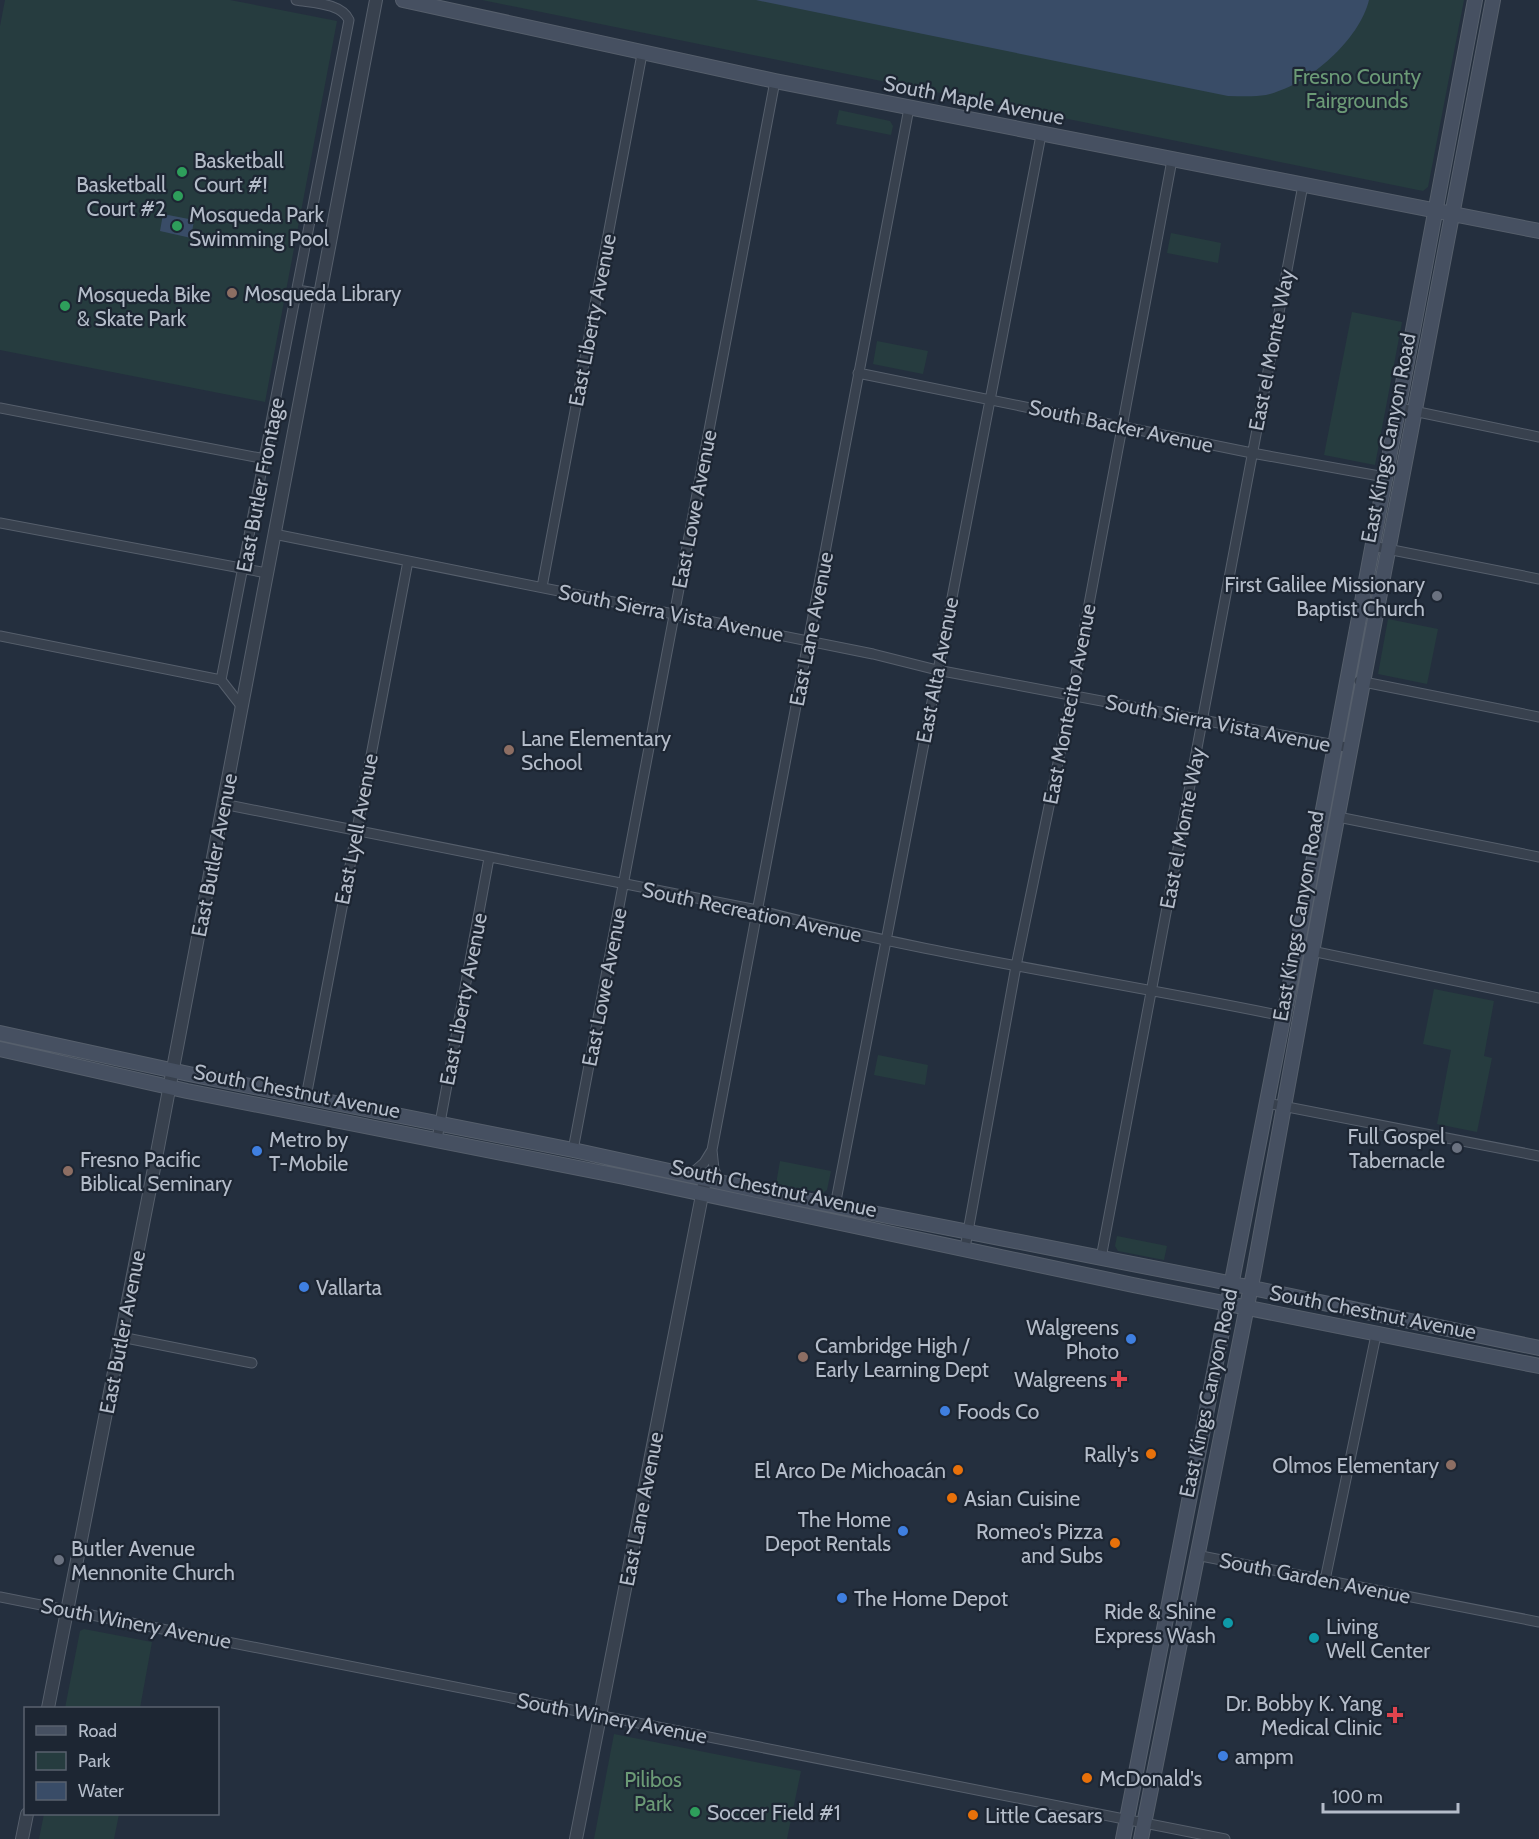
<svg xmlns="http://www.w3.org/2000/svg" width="1539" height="1839" font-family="Cabin,sans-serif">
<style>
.green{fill:#263c3f}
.water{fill:#394c67}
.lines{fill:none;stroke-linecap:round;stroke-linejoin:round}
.minor-casing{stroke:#565f6c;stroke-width:11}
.tertiary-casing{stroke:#565f6c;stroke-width:14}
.secondary-casing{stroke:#565f6c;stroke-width:16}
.minor{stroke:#38414e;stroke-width:9}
.tertiary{stroke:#38414e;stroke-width:12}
.secondary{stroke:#465061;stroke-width:14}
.leisure-dot{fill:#2e9e5b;stroke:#1d2633;stroke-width:2}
.education-dot{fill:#8d6e63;stroke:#1d2633;stroke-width:2}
.worship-dot{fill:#6b7280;stroke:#1d2633;stroke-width:2}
.shop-dot{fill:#3f7fe0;stroke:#1d2633;stroke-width:2}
.health-dot{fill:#e0444e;stroke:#1d2633;stroke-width:2}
.food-dot{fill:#e8710a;stroke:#1d2633;stroke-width:2}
.culture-dot{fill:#0f9aa8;stroke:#1d2633;stroke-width:2}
.labels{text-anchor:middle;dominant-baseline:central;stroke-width:4.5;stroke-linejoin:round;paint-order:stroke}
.park-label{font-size:21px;fill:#6b9a76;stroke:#1d2633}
.street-label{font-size:21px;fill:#b4bcc9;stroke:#1d2633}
.poi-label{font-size:21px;fill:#b4bcc9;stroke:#1d2633;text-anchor:start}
</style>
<rect width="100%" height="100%" fill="#242f3e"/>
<path class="green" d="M5 0H230L337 21 265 402 0 350V26Z
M482 0H1464L1428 187 1423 191Z
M839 110 890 121 893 126 891 135 836 124Z
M1171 233 1221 243 1218 263 1167 253Z
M1352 312 1402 322 1375 465 1324 455Z
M877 341 928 351 923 374 873 364Z
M1388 619 1438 629 1427 684 1378 674Z
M1434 989 1494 1001 1484 1056 1492 1058 1477 1132 1437 1124 1451 1050 1423 1044Z
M878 1055 928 1065 925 1085 874 1075Z
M780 1161 831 1171 827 1190 823 1193 776 1184Z
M1117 1236 1167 1246 1164 1260 1118 1251 1115 1246Z
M84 1629 152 1642 140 1708H65L80 1631Z
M614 1734 801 1771 787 1839H594Z
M44 1814H119L114 1839H39Z"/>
<path class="water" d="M756 0H1369C1359 41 1307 86 1266 95 1254 97 1240 96 1228 96Z
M163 214 194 220 191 238 160 231Z"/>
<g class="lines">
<g class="minor-casing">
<path id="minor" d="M298 290 320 294
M858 373 1252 453 1385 477
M0 408 265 459
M1399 408 1539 437
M0 523 267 573
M274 534 873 654 937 670 1351 748
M1372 546 1539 579
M542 587 642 54
M0 636 221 680
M221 680 349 20C341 3 313 3 296 0
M221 680 242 707
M1359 681 1539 717
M223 804 757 910C930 955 1108 980 1283 1016
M1338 817 1539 857
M1297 948 1539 998
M306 1097 408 561
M1267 1103 1539 1156
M437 1139 489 858
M573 1150 775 81
M690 1175 704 1163 712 1150
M719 1181 714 1169 712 1150 909 108
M835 1206 1041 135
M965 1248 1016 966 1072 695 1172 160
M1101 1258 1303 185
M121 1337 252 1363
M1196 1555 1539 1622
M1325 1580 1376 1335
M0 1597 1225 1839"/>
</g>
<g class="tertiary-casing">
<path id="tertiary" d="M48 1708 156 1158 376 0
M22 1839 27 1814
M576 1839 704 1185"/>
</g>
<g class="secondary-casing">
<path id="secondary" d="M403 0 775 81 1539 231
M0 1033 189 1074 573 1150 770 1193 1214 1280 1539 1348
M0 1049 187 1091 624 1177 1133 1285 1539 1366
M1123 1839 1297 948 1475 0
M1141 1839 1254 1271 1321 903 1493 0"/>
</g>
<use href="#minor" class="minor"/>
<use href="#tertiary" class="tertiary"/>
<use href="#secondary" class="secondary"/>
</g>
<g class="leisure-dot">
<circle cx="182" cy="172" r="6"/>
<circle cx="178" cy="196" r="6"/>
<circle cx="177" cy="226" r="6"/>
<circle cx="65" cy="306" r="6"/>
<circle cx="695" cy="1812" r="6"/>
</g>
<g class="education-dot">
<circle cx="232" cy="293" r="6"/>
<circle cx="509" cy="750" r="6"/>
<circle cx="68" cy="1171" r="6"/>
<circle cx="803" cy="1357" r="6"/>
<circle cx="1451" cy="1465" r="6"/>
</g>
<g class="worship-dot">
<circle cx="1437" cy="596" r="6"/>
<circle cx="1457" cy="1148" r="6"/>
<circle cx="59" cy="1560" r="6"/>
</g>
<g class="shop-dot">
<circle cx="257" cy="1151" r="6"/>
<circle cx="304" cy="1287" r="6"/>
<circle cx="1131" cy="1339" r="6"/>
<circle cx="945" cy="1411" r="6"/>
<circle cx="903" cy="1531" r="6"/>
<circle cx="842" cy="1598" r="6"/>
<circle cx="1223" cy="1756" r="6"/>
</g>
<g class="health-dot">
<path d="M1116 1370h6v6h6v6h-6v6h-6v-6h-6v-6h6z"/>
<path d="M1392 1706h6v6h6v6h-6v6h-6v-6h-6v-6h6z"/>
</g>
<g class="food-dot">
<circle cx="1151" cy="1454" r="6"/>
<circle cx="958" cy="1470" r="6"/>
<circle cx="952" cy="1498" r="6"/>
<circle cx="1115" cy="1543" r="6"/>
<circle cx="1087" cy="1778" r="6"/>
<circle cx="973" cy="1815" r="6"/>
</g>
<g class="culture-dot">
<circle cx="1228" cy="1623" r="6"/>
<circle cx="1314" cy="1638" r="6"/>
</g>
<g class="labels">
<g class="park-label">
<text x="1357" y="76">Fresno County<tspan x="1357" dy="24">Fairgrounds</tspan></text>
<text x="653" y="1779">Pilibos<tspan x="653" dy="24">Park</tspan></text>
</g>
<g class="street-label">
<text transform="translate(974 100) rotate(11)">South Maple Avenue</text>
<text transform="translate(592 320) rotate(-79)">East Liberty Avenue</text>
<text transform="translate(1271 350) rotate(-79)">East el Monte Way</text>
<text transform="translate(1121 426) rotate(12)">South Backer Avenue</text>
<text transform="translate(1388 438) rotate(-79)">East Kings Canyon Road</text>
<text transform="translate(260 485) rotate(-79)">East Butler Frontage</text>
<text transform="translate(694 509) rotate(-79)">East Lowe Avenue</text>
<text transform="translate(671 613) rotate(11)">South Sierra Vista Avenue</text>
<text transform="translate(811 629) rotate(-79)">East Lane Avenue</text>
<text transform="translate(937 670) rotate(-79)">East Alta Avenue</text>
<text transform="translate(1069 704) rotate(-79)">East Montecito Avenue</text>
<text transform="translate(1218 723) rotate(11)">South Sierra Vista Avenue</text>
<text transform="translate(1182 828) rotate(-79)">East el Monte Way</text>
<text transform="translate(356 829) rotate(-79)">East Lyell Avenue</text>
<text transform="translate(214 855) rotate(-79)">East Butler Avenue</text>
<text transform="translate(752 912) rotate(12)">South Recreation Avenue</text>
<text transform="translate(1298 916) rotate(-80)">East Kings Canyon Road</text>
<text transform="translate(604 987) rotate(-79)">East Lowe Avenue</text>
<text transform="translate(463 999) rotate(-79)">East Liberty Avenue</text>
<text transform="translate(297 1091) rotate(11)">South Chestnut Avenue</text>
<text transform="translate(774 1188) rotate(12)">South Chestnut Avenue</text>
<text transform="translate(1373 1312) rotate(11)">South Chestnut Avenue</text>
<text transform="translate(122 1332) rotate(-79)">East Butler Avenue</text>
<text transform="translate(1208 1393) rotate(-78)">East Kings Canyon Road</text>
<text transform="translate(641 1509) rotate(-79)">East Lane Avenue</text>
<text transform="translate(1315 1578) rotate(11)">South Garden Avenue</text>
<text transform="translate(136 1623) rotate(11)">South Winery Avenue</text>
<text transform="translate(612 1718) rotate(11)">South Winery Avenue</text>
</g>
<g class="poi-label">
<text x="194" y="160">Basketball<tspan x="194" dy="24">Court #!</tspan></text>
<text x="166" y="184" text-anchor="end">Basketball<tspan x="166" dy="24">Court #2</tspan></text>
<text x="189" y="214">Mosqueda Park<tspan x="189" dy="24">Swimming Pool</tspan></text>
<text x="244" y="293">Mosqueda Library</text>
<text x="77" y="294">Mosqueda Bike<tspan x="77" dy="24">&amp; Skate Park</tspan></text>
<text x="1425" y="584" text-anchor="end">First Galilee Missionary<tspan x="1425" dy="24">Baptist Church</tspan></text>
<text x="521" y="738">Lane Elementary<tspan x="521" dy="24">School</tspan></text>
<text x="1445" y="1136" text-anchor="end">Full Gospel<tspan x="1445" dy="24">Tabernacle</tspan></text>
<text x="269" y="1139">Metro by<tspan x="269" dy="24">T-Mobile</tspan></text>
<text x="80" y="1159">Fresno Pacific<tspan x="80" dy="24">Biblical Seminary</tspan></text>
<text x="316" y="1287">Vallarta</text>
<text x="1119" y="1327" text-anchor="end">Walgreens<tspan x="1119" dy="24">Photo</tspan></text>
<text x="815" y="1345">Cambridge High /<tspan x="815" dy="24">Early Learning Dept</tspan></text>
<text x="1107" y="1379" text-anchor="end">Walgreens</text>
<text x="957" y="1411">Foods Co</text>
<text x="1139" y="1454" text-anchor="end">Rally's</text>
<text x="1439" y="1465" text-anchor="end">Olmos Elementary</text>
<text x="946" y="1470" text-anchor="end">El Arco De Michoacán</text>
<text x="964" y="1498">Asian Cuisine</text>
<text x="891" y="1519" text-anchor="end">The Home<tspan x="891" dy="24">Depot Rentals</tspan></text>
<text x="1103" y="1531" text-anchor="end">Romeo's Pizza<tspan x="1103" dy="24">and Subs</tspan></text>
<text x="71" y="1548">Butler Avenue<tspan x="71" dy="24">Mennonite Church</tspan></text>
<text x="854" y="1598">The Home Depot</text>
<text x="1216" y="1611" text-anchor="end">Ride &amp; Shine<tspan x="1216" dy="24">Express Wash</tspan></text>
<text x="1326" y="1626">Living<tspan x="1326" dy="24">Well Center</tspan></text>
<text x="1382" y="1703" text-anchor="end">Dr. Bobby K. Yang<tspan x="1382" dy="24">Medical Clinic</tspan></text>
<text x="1235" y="1756">ampm</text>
<text x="1099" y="1778">McDonald's</text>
<text x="707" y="1812">Soccer Field #1</text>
<text x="985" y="1815">Little Caesars</text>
</g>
</g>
<rect x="24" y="1707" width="195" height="108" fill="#1d2633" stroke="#59626f" stroke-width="1.5"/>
<rect x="36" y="1726" width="30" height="9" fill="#465061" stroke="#59626f" stroke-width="1.5"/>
<text x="78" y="1737" font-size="18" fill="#b4bcc9">Road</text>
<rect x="36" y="1752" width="30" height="18" fill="#263c3f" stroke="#59626f" stroke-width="1.5"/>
<text x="78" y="1767" font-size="18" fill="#b4bcc9">Park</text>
<rect x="36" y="1782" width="30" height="18" fill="#394c67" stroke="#59626f" stroke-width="1.5"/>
<text x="78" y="1797" font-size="18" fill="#b4bcc9">Water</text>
<path d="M1323 1803v9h135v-9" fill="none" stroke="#b4bcc9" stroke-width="3"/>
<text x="1332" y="1803" font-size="18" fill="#b4bcc9" stroke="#1d2633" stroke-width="4.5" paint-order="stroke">100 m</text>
</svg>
